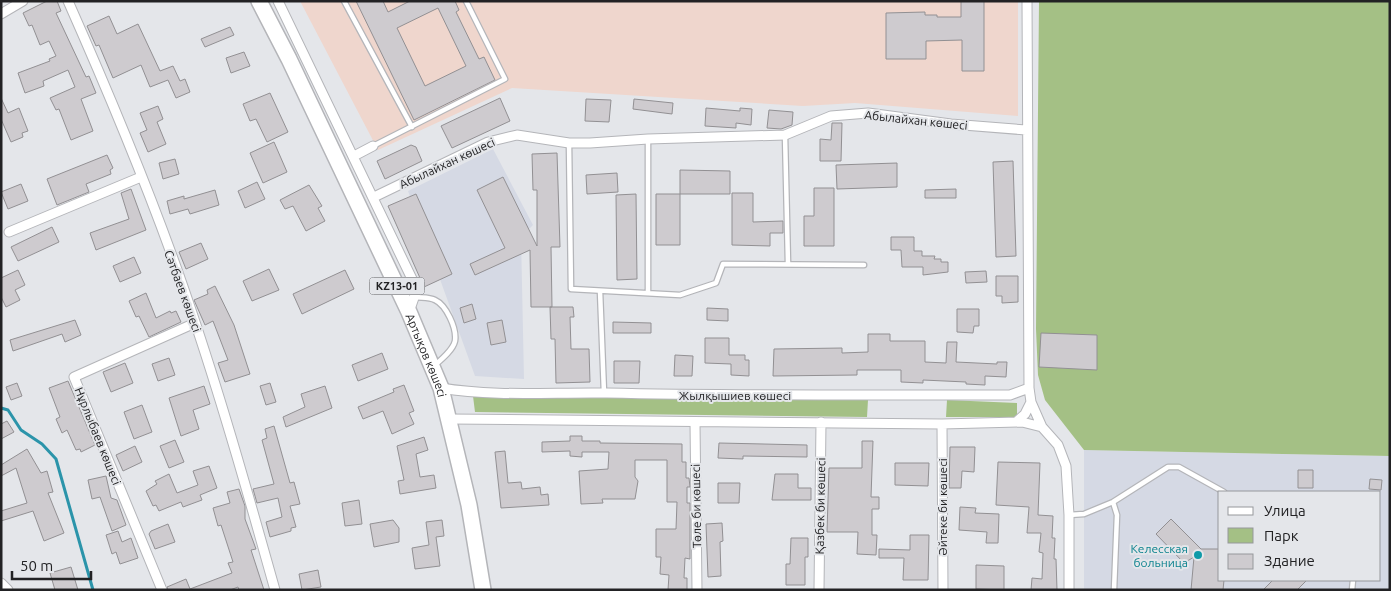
<svg xmlns="http://www.w3.org/2000/svg" width="1391" height="591" font-family="Ubuntu,sans-serif">
<style>
.built{fill:#d5d9e4;fill-rule:evenodd}
.education{fill:#efd6cd}
.green{fill:#a4c085}
.lines{fill:none;stroke-linecap:round;stroke-linejoin:round}
.stream{stroke:#2b94aa;stroke-width:3}
.building{fill:#cecbcf;stroke:#929093;fill-rule:evenodd}
.service-casing{stroke:#b4b5b9;stroke-width:7}
.minor-casing{stroke:#b4b5b9;stroke-width:11}
.trunk-casing{stroke:#b4b5b9;stroke-width:18}
.service{stroke:#fff;stroke-width:4.5}
.minor{stroke:#fff;stroke-width:9}
.trunk{stroke:#fff;stroke-width:15}
.culture-dot{fill:#0f9aa8;stroke:#e4e6ea;stroke-width:2}
.labels{text-anchor:middle;dominant-baseline:central;stroke-width:4;stroke-linejoin:round;paint-order:stroke}
.shield{fill:#e4e6ea;stroke:#5c5d5f;stroke-width:1}
.shield-label{font-size:11px;font-weight:bold;fill:#222224}
.street-label{font-size:12px;fill:#222224;stroke:#e4e6ea}
.culture-label{font-size:12px;fill:#0d838f;stroke:#e4e6ea;text-anchor:end}
</style>
<rect width="100%" height="100%" fill="#e4e6ea"/>
<path class="built" d="M493 149 533 225 521 237 524 379 475 376 408 191Z
M1084 450 1390 456V590H1084ZM1220 492H1380V580H1220Z"/>
<path class="education" d="M300 1H1018V116L855 103 803 106 512 88 378 150Z"/>
<path class="green" d="M1039 1H1390V456L1084 450 1045 400 1038 375 1036 329Z
M473 396 868 400 867 417 475 412Z
M947 400 1017 403V417H946Z"/>
<g class="lines">
<path class="stream" d="M1 408 8 410 21 430 42 444 56 459 93 590"/>
</g>
<path class="building" d="M47 1H57L61 11 56 13 86 77 89 76 96 93 81 99 93 131 71 140 59 109 56 110 50 98 75 87 68 70 43 81 44 86 25 93 18 73 50 61 49 59 56 56 49 41 40 45 32 25 29 26 23 13Z
M356 1H383L388 12 410 1H455L459 10 456 12 479 59 484 57 495 80 414 120ZM438 8 466 66 425 86 397 28Z
M961 1H984V71H962V40L926 41V59H886V13L925 12V15H937V17H961Z
M109 16 117 34 138 24 160 71 173 66 180 81 185 79 190 92 176 98 168 80 150 87 141 65 113 78 99 45 96 46 87 26Z
M230 27 234 35 205 47 201 39Z
M244 52 250 66 231 73 226 58Z
M270 93 288 132 267 142 256 119 250 121 243 104Z
M1 98 8 113 19 108 28 131 22 133 23 137 11 142 1 119Z
M500 98 510 121 452 148 441 126Z
M586 99 611 100 609 122 585 121Z
M634 99 673 103 672 114 633 109Z
M158 106 163 119 157 122 166 144 148 152 140 133 147 130 140 113Z
M706 108 740 111V108L752 109 751 125 736 123V128L705 126Z
M769 110 793 112 792 125 781 129 767 128Z
M832 123H842L841 161H820V139L831 140Z
M274 142 287 172 263 183 250 153Z
M411 145 416 147 422 161 385 179 377 161Z
M557 153 560 247H551L552 307H531L530 250 475 275 470 264 505 248 477 190 503 177 537 246V190H533L532 154Z
M107 155 113 168 110 170 111 174 86 184 89 192 57 205 47 179Z
M175 159 179 174 163 179 159 163Z
M1013 161 1016 256 996 257 993 162Z
M897 163V187L837 189 836 165Z
M680 170 730 171V194H680Z
M617 173 618 192 587 194 586 175Z
M257 182 265 199 245 208 238 191Z
M21 184 28 201 8 209 1 192Z
M309 185 322 206 318 208 325 221 306 231 293 206 285 209 280 200Z
M814 188H834V246H804V216H814Z
M131 189 146 230 96 250 90 233 129 219 121 193Z
M956 189V198H925V190Z
M215 190 219 205 190 214 188 209 170 214 167 201 184 196V199Z
M732 193H753V222L783 221V233H770V246L732 245Z
M416 194 452 274 424 287 388 206Z
M636 194 637 279 617 280 616 195Z
M656 194H680V245H656Z
M52 227 59 242 18 261 11 247Z
M891 237H914V251H922V256H935L934 259H941V262H948V272L923 275V267H902L901 250H891Z
M201 243 208 259 186 269 179 252Z
M134 257 141 273 120 282 113 266Z
M269 269 279 290 252 301 243 281Z
M18 270 25 285 15 290 20 300 6 307 1 297V278Z
M345 270 354 289 302 314 293 294Z
M986 271 987 282 966 283 965 272Z
M996 276H1018V302L1002 303V296H996Z
M215 286 234 325 250 374 225 382 218 363 228 360 213 321 205 325 194 300 208 294 207 290Z
M146 293 156 318 170 311 171 313 176 311 181 322 149 337 139 316 136 317 129 301Z
M472 304 476 319 464 323 460 308Z
M550 307H573L574 317H570L571 349H589L590 382 556 383 555 339H551Z
M707 308 728 309V321L707 320Z
M957 309H979V326H974L973 333 957 332Z
M75 320 81 335 65 342 62 334 13 351 10 340Z
M502 320 506 342 491 345 487 323Z
M613 322 651 323V333H613Z
M1041 333 1097 335V370L1039 367Z
M868 334H890V341H925V362L946 363 947 342H957L956 362 997 364V362H1007L1006 377 985 376V385L966 384V382L923 380V383L901 382V370H857V375L773 376 774 349 842 348V353L868 352Z
M705 338H729V355H745V360H749V376L731 375V364L705 363Z
M382 353 388 369 358 381 352 365Z
M675 355 693 356 692 376H674Z
M169 358 175 375 158 381 152 364Z
M614 361H640L639 383H614Z
M125 363 133 383 111 392 103 372Z
M68 381 95 445 81 452 80 449 76 450 67 430 62 433 56 419 60 417 49 388Z
M17 383 22 396 11 400 6 387Z
M270 383 276 402 266 405 260 386Z
M404 385 414 411 409 413 414 424 392 434 383 411 363 419 358 407 394 392 393 389Z
M204 386 210 404 193 410 199 429 181 436 169 398Z
M325 386 332 408 286 427 283 417 305 407 301 394Z
M142 405 152 432 134 439 124 412Z
M7 421 14 432 1 439V424Z
M274 426 290 483 294 482 300 504 290 506 296 527 291 528V531L270 537 266 522 282 517 278 498 257 503 253 489 274 484 262 440 267 438 265 429Z
M570 436H582V441H600V443L682 444V462H686V478H689L690 487H687V503H690V559L685 558 684 578H687V590H668L669 575 660 574 661 557H656V529H676L677 502H667V460H635V477L638 481 635 499H602L603 503 581 504 579 471 608 469 609 452H582V457L570 456V451L542 452V442L570 441Z
M424 437 428 450 416 454 420 477 434 475 436 488 400 494 398 481 404 480 397 446Z
M175 440 184 462 169 468 160 446Z
M862 441H873L871 497H879V509H872V535H877L876 555 857 554 858 532H827L829 468H862Z
M719 443 807 445V457L743 456V459L718 458Z
M135 446 142 462 123 471 116 455Z
M950 447H975L974 472 962 471 961 488H949Z
M27 449 41 473 47 471 53 492 48 493 64 533 44 541 33 511 1 521V511L27 503 16 468 1 476V465Z
M505 451 508 483 521 482 522 489 540 487 541 495 548 494 549 505 501 508 495 452Z
M998 462 1040 463 1038 515 1053 516 1052 538H1055L1054 559H1056L1057 590H1031L1032 578 1042 579 1043 553 1039 552 1041 533H1027L1029 507 996 505Z
M895 463H929L928 486 895 485Z
M209 466 217 488 200 495 202 500 183 507 181 502 159 511 156 505 153 506 146 491 157 484 155 481 169 474 177 493 198 485 193 471Z
M1298 470H1313V488H1298Z
M775 474H798V488H811V500H772Z
M106 476 111 498 117 500 126 525 112 531 100 497 92 499 88 480Z
M1370 479 1382 480 1381 490 1369 489Z
M718 483H740L739 503H718Z
M239 489 245 506V519L256 549 251 550 264 590H239L238 587 230 590H168L167 587 186 579 190 589 232 573 228 563 233 562 221 525 218 526 213 508 230 503 227 492Z
M359 500 362 524 345 526 342 503Z
M960 507 976 508 975 513 999 514 998 543H986L987 532 959 530Z
M1171 519 1201 549H1220V580H1224L1223 590H1191L1194 557 1184 563 1156 534Z
M393 520 399 528V542L374 547 370 524Z
M442 520 444 536 436 537 440 566 415 569 412 548 429 545 426 522Z
M722 523 723 541 720 542 721 576 708 577 706 524Z
M168 524 175 542 155 549 149 534 151 531Z
M118 531 122 542 131 538 138 558 120 564 116 552 112 554 106 535Z
M910 535H929L928 580H903L904 558H879V549L910 550Z
M791 538H808V557H805V585H786V564H790Z
M976 565 1004 566V590L976 589Z
M71 567 78 590H55L50 573Z
M318 570 321 587 302 590 299 574Z
M1273 580H1307L1297 590H1263Z"/>
<g class="lines">
<g class="service-casing">
<path id="service" d="M344 1 412 127
M785 135 788 264
M648 139V293
M569 143 571 289 680 295 716 283 723 264 864 265
M373 146 505 79 466 1
M600 291 604 393
M415 297C421 298 429 297 435 300 446 305 457 328 455 341 453 350 442 359 435 365
M1113 502 1117 515 1114 590
M1069 515 1084 514 1113 502 1168 467H1179L1224 492
M1352 590 1353 580"/>
</g>
<g class="minor-casing">
<path id="minor" d="M68 1C115 107 160 215 196 325 225 412 250 501 275 590
M278 1 412 279 416 292 409 312
M1027 1 1029 388 1031 402 1042 427 1058 445 1066 466 1069 515V590
M1 14 23 1
M354 156 373 146
M374 197 488 142 517 135 569 143H590L648 139 785 135 831 116 868 113 951 124 1026 130
M9 232 141 177
M441 388C495 397 553 392 607 393 742 396 876 395 1010 395L1029 388
M449 419 942 424 1022 422 1042 427
M1016 422 1025 414 1031 402
M695 423 697 590
M942 424 943 590
M1 583 8 590
M162 590 74 377 195 323
M819 590 821 422"/>
</g>
<g class="trunk-casing">
<g id="trunk">
<path id="s1" d="M259 1 289 59 409 312 441 388 469 505 483 590"/>
</g>
</g>
<use href="#service" class="service"/>
<use href="#minor" class="minor"/>
<use href="#trunk" class="trunk"/>
</g>
<circle class="culture-dot" cx="1198" cy="555" r="5"/>
<g class="labels">
<rect class="shield" x="369.5" y="277.5" width="55" height="17" rx="4"/>
<g class="shield-label">
<text x="397" y="286">KZ13-01</text>
</g>
<g class="street-label">
<text transform="translate(916 120) rotate(6)">Абылайхан көшесі</text>
<text transform="translate(447 163) rotate(-25)">Абылайхан көшесі</text>
<text transform="translate(183 291) rotate(70)">Сәтбаев көшесі</text>
<text stroke="none"><textPath href="#s1" startOffset="392">Артықов көшесі</textPath></text>
<text x="735" y="395">Жылқышиев көшесі</text>
<text transform="translate(98 436) rotate(68)">Нұрлыбаев көшесі</text>
<text transform="translate(696 506) rotate(-91)">Төле би көшесі</text>
<text transform="translate(820 506) rotate(-89)">Қазбек би көшесі</text>
<text transform="translate(942 507) rotate(-90)">Әйтеке би көшесі</text>
</g>
<g class="culture-label">
<text x="1188" y="548">Келесская<tspan x="1188" dy="14">больница</tspan></text>
</g>
</g>
<rect width="1391" height="591" fill="none" stroke="#222224" stroke-width="5"/>
<rect x="1218" y="491" width="162" height="90" fill="#e4e6ea" stroke="#96989b"/>
<rect x="1228" y="507" width="25" height="8" fill="#ffffff" stroke="#96989b"/>
<text x="1264" y="516" font-size="15" fill="#222224">Улица</text>
<rect x="1228" y="528" width="25" height="15" fill="#a4c085" stroke="#96989b"/>
<text x="1264" y="541" font-size="15" fill="#222224">Парк</text>
<rect x="1228" y="554" width="25" height="15" fill="#cecbcf" stroke="#96989b"/>
<text x="1264" y="566" font-size="15" fill="#222224">Здание</text>
<path d="M12 571v8h79v-8" fill="none" stroke="#222224" stroke-width="2.5"/>
<text x="20" y="571" font-size="15" fill="#222224" stroke="#e4e6ea" stroke-width="4" paint-order="stroke">50 m</text>
</svg>
